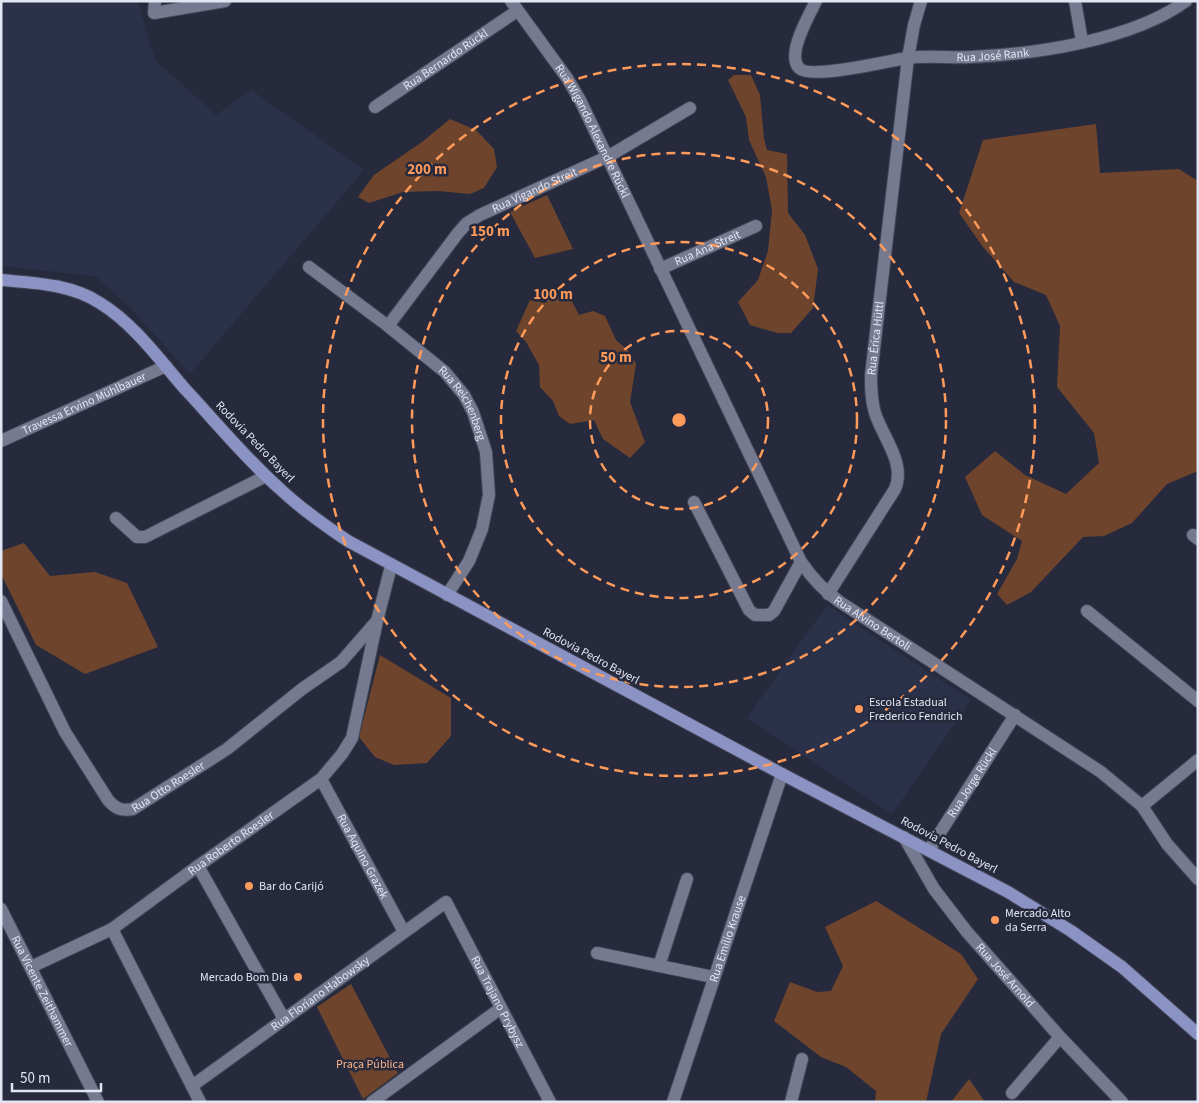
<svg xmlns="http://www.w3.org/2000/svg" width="1199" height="1103" font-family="'Source Sans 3',sans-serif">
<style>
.built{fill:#2c314a}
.green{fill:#6e452c}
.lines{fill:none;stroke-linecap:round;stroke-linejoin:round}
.minor-casing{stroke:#424555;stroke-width:14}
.major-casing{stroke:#424555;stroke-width:14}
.minor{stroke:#757a91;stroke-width:12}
.major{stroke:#8a93c4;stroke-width:12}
.ring{fill:none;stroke:#ff9b5a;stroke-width:2.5;stroke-dasharray:9 6}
.poi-dot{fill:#ff9b5a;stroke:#272a3d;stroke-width:2}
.labels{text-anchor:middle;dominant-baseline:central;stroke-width:5;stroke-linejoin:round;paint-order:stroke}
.street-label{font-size:12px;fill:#e2e5f2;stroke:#272a3d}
.poi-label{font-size:12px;fill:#e2e5f2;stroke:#272a3d;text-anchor:start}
.park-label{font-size:12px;fill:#fbb286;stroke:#272a3d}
.centre{fill:#ff9b5a;stroke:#272a3d;stroke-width:2.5}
.ring-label{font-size:15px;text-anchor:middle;font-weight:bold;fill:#ff9b5a;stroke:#272a3d;stroke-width:5;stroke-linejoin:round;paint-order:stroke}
</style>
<rect width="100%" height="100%" fill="#272a3d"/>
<path class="built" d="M1 1H138L155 60 216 115 251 90 364 170 190 374 126 303 95 276 1 266Z
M827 605 971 700 892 814 747 718Z"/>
<path class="green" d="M734 75H751L760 95 764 139 767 150 787 154 788 213 805 235 818 269 813 308 791 333H777L750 325 738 302 758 280 768 251 772 210 766 177 749 140 746 117 728 80Z
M450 119 476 130 494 149 497 167 484 188 470 194 438 191 403 192 369 203 358 197 374 175 422 142Z
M1096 124 1100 173 1179 169 1198 181V471L1167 484 1132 523 1104 536 1083 537 1031 592 1007 605 997 594 1017 559 1022 541 982 515 965 477 995 451 1025 475 1066 494 1099 463 1094 433 1057 387 1060 326 1046 295 1014 282 983 247 959 213 983 140Z
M547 195 573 249 535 258 510 212Z
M566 290 579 315 593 311 605 316 616 340 631 353 636 364 630 402 645 442 630 458 603 439 594 420 570 424 559 416 553 401 540 387 539 365 526 342 516 331 530 300 545 303Z
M24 543 50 576 95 572 127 583 158 647 85 674 36 645 1 574V551Z
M380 655 451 698V736L427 763 394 765 375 757 359 737Z
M876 901 961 954 978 979 941 1034 926 1102H875L876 1091 846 1067 821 1057 774 1021 790 982 817 992 831 991 843 966 825 927Z
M351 984 398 1073 363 1099 317 1007Z
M969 1079 985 1102H951Z"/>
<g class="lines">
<g class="minor-casing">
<g id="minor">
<path d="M155 1 154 13 225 1"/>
<path id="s1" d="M511 1 567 78 580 100 801 562C812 578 824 591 840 602L1101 772 1142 806 1167 844 1198 879"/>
<path id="s2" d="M816 1C809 16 786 54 799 68 810 80 888 61 907 58 928 55 950 58 971 57 1037 54 1132 40 1186 1"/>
<path d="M1075 1 1082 41"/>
<path id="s3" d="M375 107 517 11"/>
<path id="s4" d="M309 267 388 326 445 372 464 395 473 412 486 452 489 495 482 529 469 561 447 595"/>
<path id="s5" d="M660 269 756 226"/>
<path id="s6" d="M388 326 458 233 467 223 480 215 609 156 690 108"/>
<path id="s7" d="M1 441 166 366"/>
<path d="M694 502 749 610 755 615H769L774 611 801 562"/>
<path d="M116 518 137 537H145L266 476"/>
<path d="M1193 535 1198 539"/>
<path id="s8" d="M828 594 895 489C906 463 883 438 875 413 871 400 871 388 871 375L908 58 914 25 921 1"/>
<path id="s9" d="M1 601 65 732 108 800C116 809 121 811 133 809L227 749 302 689 341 662 375 623"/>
<path d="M1087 611 1198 701"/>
<path id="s10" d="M321 779 404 932"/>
<path d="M1142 806 1198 760"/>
<path id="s11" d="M904 837 934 889 967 932 1060 1037 1122 1102"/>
<path id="s12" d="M929 850 1015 715"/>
<path d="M198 866 284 1019"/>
<path id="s13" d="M1 909 98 1102"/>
<path d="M112 929 200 1102"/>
<path d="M597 953 713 977"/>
<path d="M659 966 687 879"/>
<path id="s14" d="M31 967 112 929 198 866 321 779 342 754 352 738 377 621 391 566"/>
<path id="s15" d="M192 1086 446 902 550 1102"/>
<path d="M1012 1093 1060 1037"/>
<path d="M372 1102 501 1008"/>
<path id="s16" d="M673 1102 782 774"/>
<path d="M791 1102 802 1059"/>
</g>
</g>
<g class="major-casing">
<path id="major" d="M1 280C35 283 70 284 100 303 134 324 159 359 185 389 216 422 245 458 279 488 300 508 324 525 348 541L782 774 1008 892 1071 931 1122 967 1198 1034"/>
</g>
<use href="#minor" class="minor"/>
<use href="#major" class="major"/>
</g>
<g class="ring">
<circle cx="679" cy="420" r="89"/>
<circle cx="679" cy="420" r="178"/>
<circle cx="679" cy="420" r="267"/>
<circle cx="679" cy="420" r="356"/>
</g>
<g class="poi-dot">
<circle cx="859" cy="709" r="5"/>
<circle cx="249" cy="886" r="5"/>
<circle cx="995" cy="920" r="5"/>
<circle cx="298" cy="977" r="5"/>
</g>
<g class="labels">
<g class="street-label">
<text stroke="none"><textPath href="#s2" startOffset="268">Rua José Rank</textPath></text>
<text stroke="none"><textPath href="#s3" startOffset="85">Rua Bernardo Rückl</textPath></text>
<text stroke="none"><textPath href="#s1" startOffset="154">Rua Wigando Alexandre Rückl</textPath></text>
<text stroke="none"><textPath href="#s6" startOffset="205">Rua Vigando Streit</textPath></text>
<text stroke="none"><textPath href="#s5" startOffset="52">Rua Ana Streit</textPath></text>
<text stroke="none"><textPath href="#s8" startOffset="281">Rua Érica Hüttl</textPath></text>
<text stroke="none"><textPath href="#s7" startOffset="91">Travessa Ervino Mühlbauer</textPath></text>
<text stroke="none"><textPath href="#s4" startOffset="208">Rua Reichenberg</textPath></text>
<text transform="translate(255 442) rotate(46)">Rodovia Pedro Bayerl</text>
<text stroke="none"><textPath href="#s1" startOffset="728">Rua Alvino Bertoli</textPath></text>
<text transform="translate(591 656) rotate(28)">Rodovia Pedro Bayerl</text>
<text stroke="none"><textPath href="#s12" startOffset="80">Rua Jorge Rückl</textPath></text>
<text stroke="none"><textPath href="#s9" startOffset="296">Rua Otto Roesler</textPath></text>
<text stroke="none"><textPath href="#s14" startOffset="236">Rua Roberto Roesler</textPath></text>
<text transform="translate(949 845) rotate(28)">Rodovia Pedro Bayerl</text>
<text stroke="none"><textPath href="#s10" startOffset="88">Rua Aquino Grazek</textPath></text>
<text stroke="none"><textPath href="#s16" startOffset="172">Rua Emílio Krause</textPath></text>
<text stroke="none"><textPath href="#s11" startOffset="172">Rua José Arnold</textPath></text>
<text stroke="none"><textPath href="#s13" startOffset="92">Rua Vicente Zeithammer</textPath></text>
<text stroke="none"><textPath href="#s15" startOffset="158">Rua Floriano Habowsky</textPath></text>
<text stroke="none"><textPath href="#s15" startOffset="426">Rua Trajano Prybysz</textPath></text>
</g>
<g class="poi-label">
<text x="869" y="702">Escola Estadual<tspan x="869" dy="14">Frederico Fendrich</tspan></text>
<text x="259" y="886">Bar do Carijó</text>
<text x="1005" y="913">Mercado Alto<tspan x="1005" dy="14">da Serra</tspan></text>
<text x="288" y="977" text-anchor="end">Mercado Bom Dia</text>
</g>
<g class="park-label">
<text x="370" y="1064">Praça Pública</text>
</g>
</g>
<circle cx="679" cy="420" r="8" class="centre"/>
<g class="ring-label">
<text x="427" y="174">200 m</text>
<text x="490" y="236">150 m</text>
<text x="553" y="299">100 m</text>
<text x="616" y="362">50 m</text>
</g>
<rect width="1199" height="1103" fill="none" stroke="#e2e5f2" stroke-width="5"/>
<path d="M12 1083v8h89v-8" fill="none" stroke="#e2e5f2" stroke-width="2.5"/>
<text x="20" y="1083" font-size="15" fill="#e2e5f2" stroke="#272a3d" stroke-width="4" paint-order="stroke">50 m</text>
</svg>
